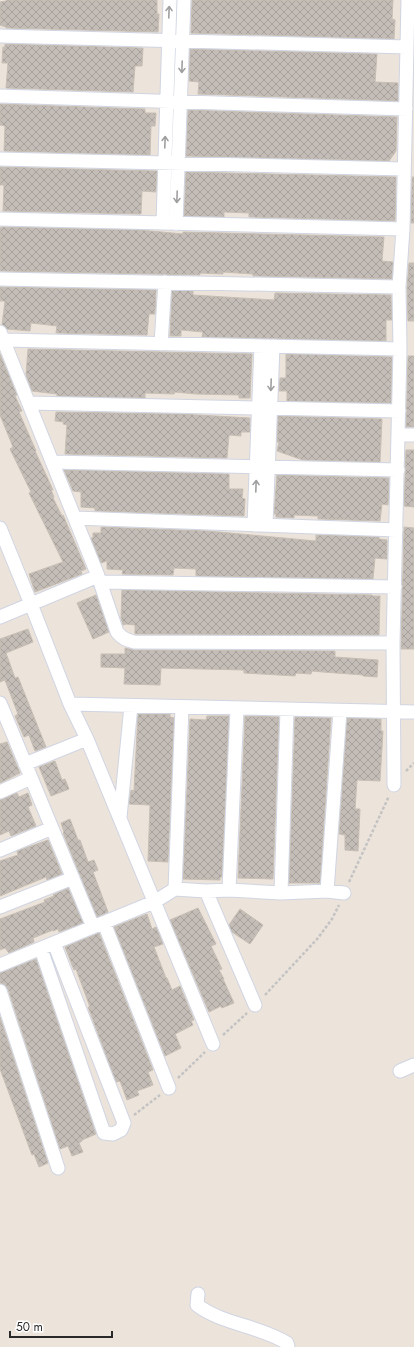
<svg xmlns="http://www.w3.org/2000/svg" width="414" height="1347" font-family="Jost,sans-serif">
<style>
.building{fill:url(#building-cross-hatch);stroke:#c7bfb4}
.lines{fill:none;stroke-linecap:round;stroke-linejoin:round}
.minor-casing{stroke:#d0d5e2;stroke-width:15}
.path{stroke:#c3c3c3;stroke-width:2.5;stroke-dasharray:3 2;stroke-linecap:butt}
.minor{stroke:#fff;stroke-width:13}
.oneway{stroke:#9f9f9f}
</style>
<defs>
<pattern id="building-cross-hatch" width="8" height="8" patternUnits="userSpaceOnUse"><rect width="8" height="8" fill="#c4bdb7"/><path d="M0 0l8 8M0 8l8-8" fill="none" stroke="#a8a29d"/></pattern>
</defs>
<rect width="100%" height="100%" fill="#ece3db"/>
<path class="building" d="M7 0H157V14H159L158 32 6 28V27L0 25V2L6 1Z
M192 0H393L392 19 395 20 394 39 191 33Z
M5 44 143 48 142 66H135L133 92 6 88 8 63H2L3 47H5Z
M190 49 377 54 375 82 398 83V101L198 94 199 82 189 81Z
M0 104 145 109V113H156L155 126H151L150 155 4 151 5 126 0 125Z
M188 110 397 117 396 151 389 161 186 156Z
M0 167 157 171 156 192 142 191 141 214 3 211 4 185H0Z
M186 172 396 177 395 221 249 217V213L224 212V217L184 216Z
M412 177H414V223H411Z
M2 227 140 230 183 234V232L384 237 382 261 393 262 392 279 253 276V274L223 272V274L200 273V275L0 271V228Z
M409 263H414V321H408L407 287Z
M0 287 156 290 155 314H149L147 335 56 333 57 326 31 323 30 331 7 329 2 325 5 301H0Z
M172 290 193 291V295L274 300 275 293 391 295 392 320H386V341L202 337 203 332 181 330V336H170Z
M28 349 252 354 250 398H239V395L196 394 175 392 174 394 145 393V398L57 396V394L32 391 26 375Z
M0 354 17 395 15 396 22 411 19 412 36 451H35L53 490H51L54 497 53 498 62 516 63 515 86 569 81 571 82 574 35 592 29 574 63 562 29 493 31 492 10 449 13 447 0 415Z
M286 354 392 357 391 403 287 401V391H279L280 378H286Z
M408 356H414V427H406Z
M56 412 181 414 250 418V432H241V436L229 435 227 458 65 454 67 425 63 424 64 422 55 421Z
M278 416 382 419 380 462 303 460 277 451 279 442H277Z
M406 450H414V507L404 506Z
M64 470 229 474V489H243L242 498 245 499 244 516 95 511V508L81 507V492L73 491Z
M277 475 389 478 388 505 382 504 380 521 318 519V516L294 515V518L276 517V514H274Z
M101 527 208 531 316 541V535L379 537V539L387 540V559L375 558 373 579 196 576V569L174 568 173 575 122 574 123 570 107 569V561L101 563 91 538H93V533H101Z
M404 527 414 528V649H401Z
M122 590 372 595V596H380L379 635 135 634V625L126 624 123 625 121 618Z
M96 595 109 632 93 639 77 603Z
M28 629 33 642 6 653 15 678 18 677 46 747 35 751 29 735 24 737 15 716 18 714 5 680 0 682V639Z
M125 648 134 650 335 651V657L378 660 377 677 363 676V675L323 672 312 671 311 674 296 673 295 676 244 673V670L161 668 160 685 124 684 125 668 101 667V654H125Z
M138 714H170V717L174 718 168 862 148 861 150 805 129 804 131 790 134 791Z
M207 716H229L222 877H220V880L183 879 190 719 206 720Z
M245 716 279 717 273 879 238 878Z
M295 717 331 718 320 883H289Z
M347 718 381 719V731H383L380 781 357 780 355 809H360L358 851 345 850V835L339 834Z
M7 742 20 773 0 783V744Z
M55 761 62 780 65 779 69 789 51 796 39 767Z
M17 793 19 797 28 793 32 805 28 807 36 826 11 836 9 831 0 835V800Z
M70 819 78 840H80L88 862 94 860 98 870 93 872 108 912 97 917 63 833 64 832 61 823Z
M48 840 62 874 47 880 46 877 0 896V861L18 855 17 851Z
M68 888 83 923 59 932 58 929 53 931V930L33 938 34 942 9 953 5 948 0 950V919L45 902 44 900 54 896 53 895Z
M198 908 216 944 211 946 222 969 219 970 224 979H223L234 1003 222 1008 221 1006 209 1012 170 920Z
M240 909 263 925 250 944 232 932 229 925Z
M147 914 152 929 156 927 163 944 154 947 166 978H167L172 990 180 986 194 1020 191 1021 193 1025 175 1034 181 1048 165 1056 114 927Z
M99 933 153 1070 148 1072 153 1085 137 1091 139 1095 127 1100 120 1081 116 1082 88 1007H90L76 969 74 970 65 947Z
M36 959 96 1134 82 1140V1141L79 1143 83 1152 72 1156 68 1146 60 1149 8 989 5 985 0 983V973Z
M0 1017 48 1163 39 1167 34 1154 32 1155 0 1069Z"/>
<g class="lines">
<g class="minor-casing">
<path id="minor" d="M0 36 407 47
M0 96 406 109
M0 159 404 169
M0 219 403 229
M163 223 170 0
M176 224 184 0
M0 279 399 287
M0 332 98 576 117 632C122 638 126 640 134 642L393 643
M4 340 400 349
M161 344 165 282
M29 403 399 411
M398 435H414
M53 462 398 470
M75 518 396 530
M254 525 261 346
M266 525 273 346
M0 528 31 604 70 704 87 739 213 1044
M101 582 395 587
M0 617 98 576
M0 703 93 927
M70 704 414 712
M25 764 87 739
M394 785 393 643 400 349 399 287 403 229 408 0
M0 792 31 778
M120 817 131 706
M0 850 52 828
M175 889 182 707
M229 890 237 708
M206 891 255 1005
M327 891 340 711
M281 893 287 710
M0 907 73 878
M104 923 169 1088
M41 949 104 1133 113 1134 121 1130 124 1123 54 943
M0 965 154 902 175 889 206 891 229 890 281 893 327 891 344 893
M0 991 58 1168
M400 1071 414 1065
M198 1294 197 1305C222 1324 260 1326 287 1343L288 1347"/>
</g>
<path class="path" d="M406 771 414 763
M349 882 389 796
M265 995 318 938 332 919 339 905
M223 1035 247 1013
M178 1078 205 1052
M134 1115 160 1095"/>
<use href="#minor" class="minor"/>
</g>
<defs><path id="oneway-shaft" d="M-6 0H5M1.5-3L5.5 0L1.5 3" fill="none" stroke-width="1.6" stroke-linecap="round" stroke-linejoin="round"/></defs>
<g class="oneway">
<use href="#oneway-shaft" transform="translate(169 12) rotate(-88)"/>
<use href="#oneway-shaft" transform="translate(182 67) rotate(92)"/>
<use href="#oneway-shaft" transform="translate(165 142) rotate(-88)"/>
<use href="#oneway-shaft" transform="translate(177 197) rotate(92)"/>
<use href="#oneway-shaft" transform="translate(271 385) rotate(92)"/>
<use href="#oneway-shaft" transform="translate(256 486) rotate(-88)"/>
</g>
<path d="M10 1331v6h102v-6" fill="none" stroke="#292929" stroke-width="2"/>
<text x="16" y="1331" font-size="12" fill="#292929" stroke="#ffffff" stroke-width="3" paint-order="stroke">50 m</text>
</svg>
